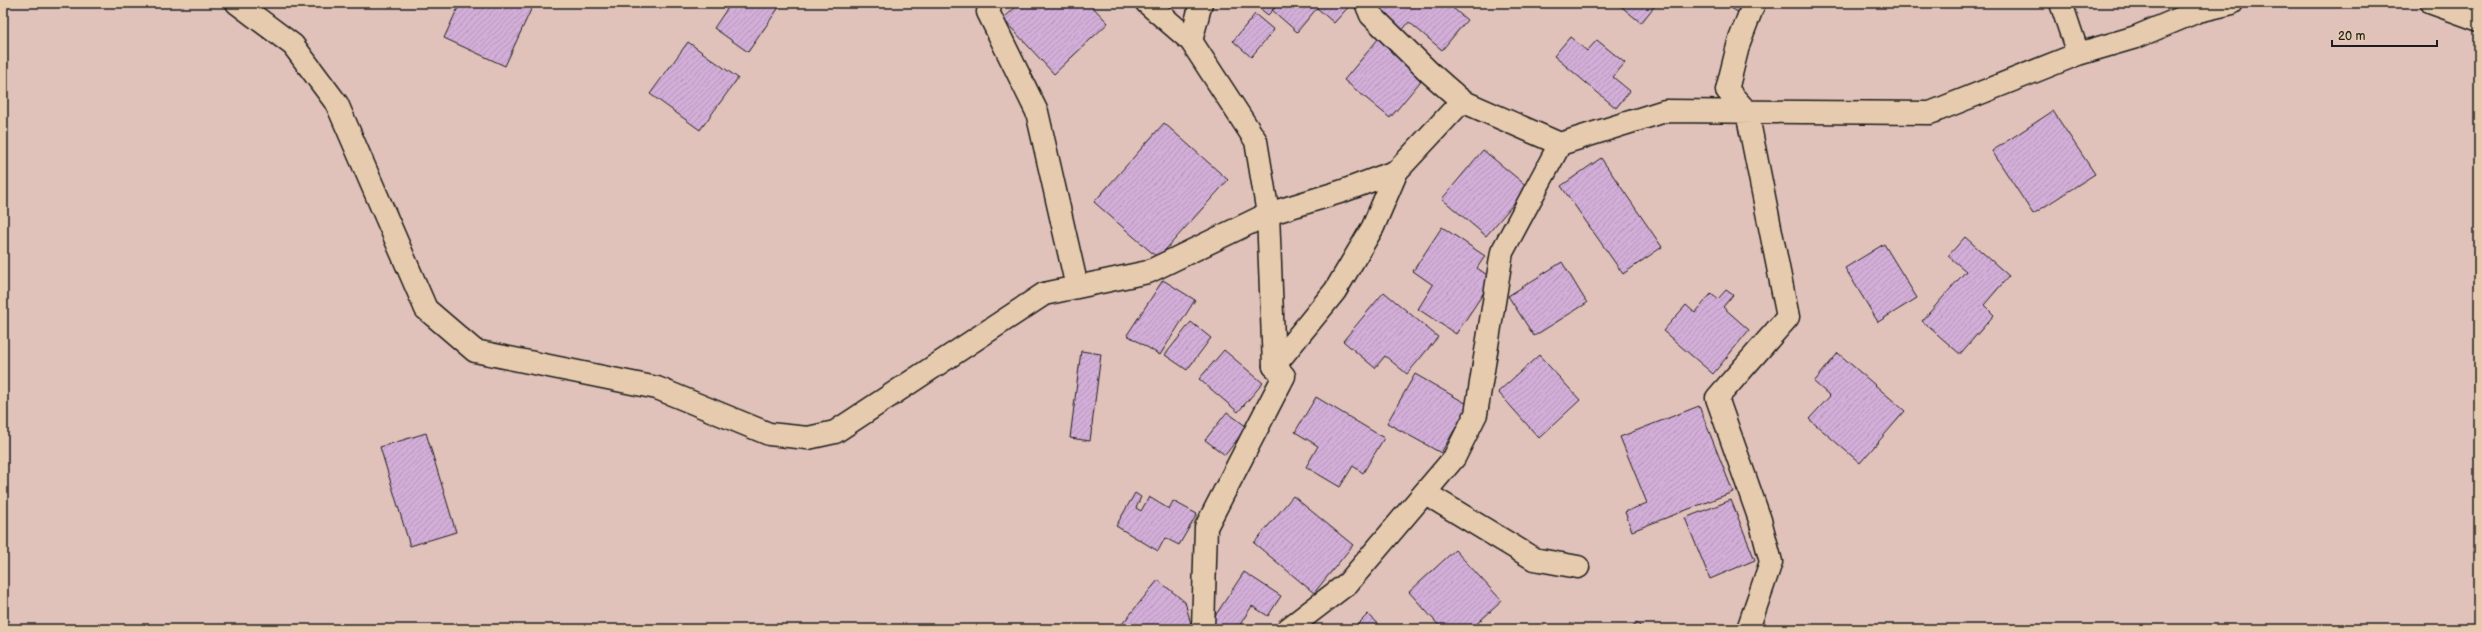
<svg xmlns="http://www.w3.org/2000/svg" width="2482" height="632" font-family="'Balsamiq Sans',sans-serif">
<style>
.building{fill:url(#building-hatch);stroke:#1c1c1c}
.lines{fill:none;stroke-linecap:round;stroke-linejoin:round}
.minor-casing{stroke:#1c1c1c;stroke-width:25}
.tertiary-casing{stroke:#1c1c1c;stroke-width:25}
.minor{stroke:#e7cbae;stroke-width:22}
.tertiary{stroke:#e7cbae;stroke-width:22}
</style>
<defs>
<pattern id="building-hatch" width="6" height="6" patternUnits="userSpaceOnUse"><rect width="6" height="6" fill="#d2aed8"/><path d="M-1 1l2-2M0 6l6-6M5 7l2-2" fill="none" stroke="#b495b9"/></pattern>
</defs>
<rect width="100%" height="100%" fill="#e1c2bb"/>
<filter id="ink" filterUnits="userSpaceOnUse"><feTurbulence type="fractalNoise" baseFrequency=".025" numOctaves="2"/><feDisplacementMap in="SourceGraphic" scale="8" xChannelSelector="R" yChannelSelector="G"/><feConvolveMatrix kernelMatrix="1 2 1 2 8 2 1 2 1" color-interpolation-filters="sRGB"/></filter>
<g filter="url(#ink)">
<path class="building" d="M460 3H534L505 66 444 38Z
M731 3H782L748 52 714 28Z
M1020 3H1089L1108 23 1054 74 1003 19Z
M1253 3H1279L1268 15Z
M1279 3H1352L1334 23 1317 8 1297 32 1272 10Z
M1380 3H1447L1467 20 1442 50 1409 22 1401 32 1374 9Z
M1617 3H1657L1641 23Z
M1723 3H1745L1739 13Z
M1255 14 1274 30 1251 57 1233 41Z
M1570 37 1587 51 1597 40 1625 63 1613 77 1630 91 1616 108 1554 56Z
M1379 38 1425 76 1390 118 1344 80Z
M688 42 738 78 700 130 650 94Z
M2053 111 2095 174 2033 214 1992 151Z
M1164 123 1228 180 1158 258 1094 202Z
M1483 150 1528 187 1486 236 1442 199Z
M1601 158 1662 247 1623 274 1561 186Z
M1442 227 1485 256 1477 268 1493 279 1456 334 1418 309 1433 285 1413 271Z
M1965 237 2009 276 1984 305 1994 315 1960 354 1922 321 1966 271 1948 256Z
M1884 244 1917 298 1878 322 1845 268Z
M1562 262 1587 303 1534 336 1508 296Z
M1163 280 1195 300 1160 355 1127 335Z
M1726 290 1733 295 1723 307 1749 330 1713 374 1663 331 1686 305 1695 313 1711 294 1718 299Z
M1384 292 1438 337 1407 374 1385 356 1375 368 1343 341Z
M1191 322 1211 338 1187 370 1165 355Z
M1224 350 1263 383 1238 412 1199 379Z
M1081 351 1101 354 1090 441 1070 438Z
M1838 353 1905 411 1860 463 1809 419 1830 396 1814 382Z
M1539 355 1580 400 1539 438 1498 392Z
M1415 374 1469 405 1441 453 1387 423Z
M1316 397 1384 438 1363 473 1353 466 1340 487 1306 467 1318 446 1295 432Z
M1699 406 1733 492 1632 531 1625 512 1647 503 1620 437Z
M1227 412 1247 427 1225 455 1205 440Z
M426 433 456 532 410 546 380 447Z
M1135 493 1141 497 1136 508 1141 511 1149 497 1169 509 1173 501 1197 514 1179 545 1165 538 1158 551 1116 526Z
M1293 496 1353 545 1314 593 1254 543Z
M1731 500 1755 560 1710 579 1685 518Z
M1455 550 1502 601 1471 629H1442L1409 592Z
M1244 572 1281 596 1268 616 1252 606 1237 629H1214L1209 625Z
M1158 580 1185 602 1191 624 1187 629H1118Z
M1368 614 1384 629H1353Z
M1637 623 1643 629H1630Z"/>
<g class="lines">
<g class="minor-casing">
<path id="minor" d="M237 3 293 45 337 104 426 309 475 351 657 388 769 434 808 438 835 432 1044 294 1148 272 1268 214 1343 191 1397 171
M991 3 988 12 1037 112 1077 287
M1366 3 1371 15 1429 72 1462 101 1560 144
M2061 3 2078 54
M2432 3 2479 20
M1191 41 1201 3
M1274 366 1335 291 1373 227 1397 171 1462 101
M1425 493 1534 559 1578 567
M1288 629 1348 583 1454 458 1476 414 1502 252 1560 144 1665 111 1930 113 2078 54 2136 37 2198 11 2232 3
M1748 629 1771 562 1760 520 1717 398 1788 317 1747 112 1727 90 1739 42 1754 3"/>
</g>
<g class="tertiary-casing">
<path id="tertiary" d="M1147 3 1191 41 1256 141 1268 214 1274 366 1284 376 1206 527 1203 629"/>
</g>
<use href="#minor" class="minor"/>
<use href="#tertiary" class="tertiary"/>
</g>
</g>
<rect width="2482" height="632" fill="none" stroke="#e7cbae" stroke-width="16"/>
<rect x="8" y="8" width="2466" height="616" fill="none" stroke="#1c1c1c" stroke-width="1.5" filter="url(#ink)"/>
<path d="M2332 40v6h105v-6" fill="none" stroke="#1c1c1c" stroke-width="2"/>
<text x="2338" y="40" font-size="12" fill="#1c1c1c" stroke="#e7cbae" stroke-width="3" paint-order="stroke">20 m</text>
</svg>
